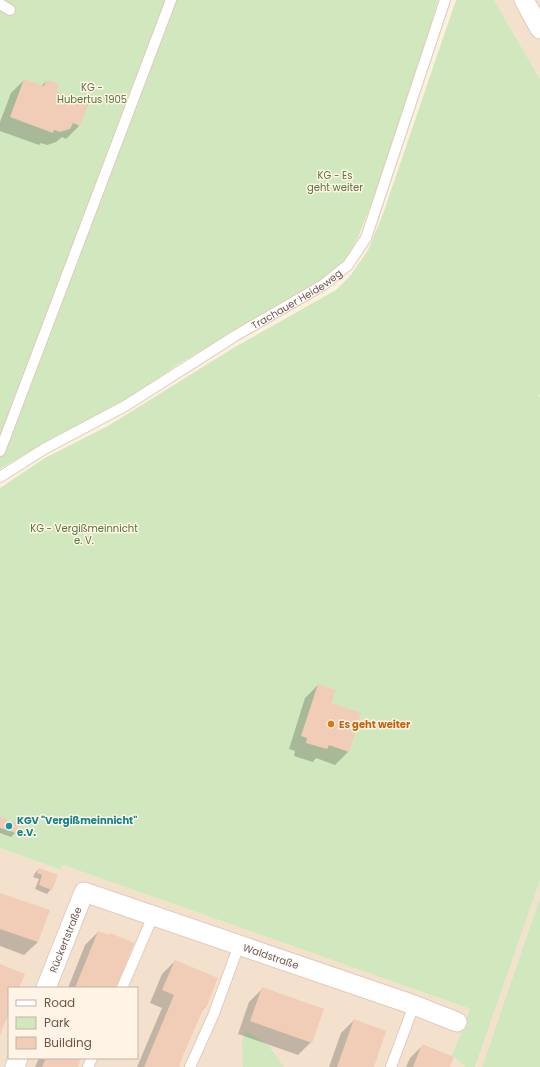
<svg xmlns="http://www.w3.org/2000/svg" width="540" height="1067" font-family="Poppins,sans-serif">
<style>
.residential{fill:#f3e1ce;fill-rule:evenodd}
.green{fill:#d1e8bf}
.shadow{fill:#0003}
.building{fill:#f1ccb7}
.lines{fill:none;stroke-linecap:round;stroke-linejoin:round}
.service-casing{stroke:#dfcbbc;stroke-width:12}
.minor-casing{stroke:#dfcbbc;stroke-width:21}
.service{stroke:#fff;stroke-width:10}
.minor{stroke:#fff;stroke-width:19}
.food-dot{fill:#e8710a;stroke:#fff4e5;stroke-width:1.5}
.culture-dot{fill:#0f9aa8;stroke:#fff4e5;stroke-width:1.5}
.labels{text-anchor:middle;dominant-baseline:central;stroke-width:3;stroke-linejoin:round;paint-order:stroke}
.park-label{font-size:10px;fill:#537840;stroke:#fff4e5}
.street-label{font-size:10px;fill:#715548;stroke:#fff4e5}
.food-label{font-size:10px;font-weight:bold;fill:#c56008;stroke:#fff4e5;text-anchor:start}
.culture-label{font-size:10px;font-weight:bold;fill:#0d838f;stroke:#fff4e5;text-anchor:start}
</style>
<rect width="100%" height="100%" fill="#fcf0df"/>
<path class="residential" d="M494 0H540V79Z
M0 848 61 870 63 865 470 1009 454 1057 465 1067H0ZM9 988H137V1058H9Z
M540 881V897L482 1067H475Z"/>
<path class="green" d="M0 0H438L430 28 373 199 358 238 346 259 328 276 180 363 122 403 24 455 0 469Z
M456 0H494L540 79V393L539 396 540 397V881L475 1067H465L454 1057 452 1056 470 1009 63 865 61 870 0 848V488L45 458 108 426 235 347 336 290 350 276 368 250 383 214Z
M540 897V1067H482Z
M245 1030 269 1046 284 1067H243L242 1043Z"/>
<path class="shadow" d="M24 80 41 86 47 81 55 91 79 126 66 139 62 137 56 142 47 145 41 143 39 145 0 131V122L11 93Z
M318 685 330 704 348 752 335 765 316 758 313 762 294 756 295 751 289 749 305 698Z
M0 818 15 833 11 837 0 833Z
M39 869 51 889 47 894 35 889 39 879 33 877 35 873Z
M0 894 38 942 24 955 0 946Z
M98 932 115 988H68L85 945Z
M175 961 205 1007 202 1011 178 1065 179 1067H137L162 1008 150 1003 162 974Z
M262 989 311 1042 298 1055 238 1034 249 1002Z
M354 1020 373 1067H329L341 1033Z
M423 1045 449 1067H406L410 1058Z
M39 1058H81L77 1067H35Z"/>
<path class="building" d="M24 79 44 86 47 80 59 84 56 91 89 103 80 126 73 123 70 129 60 132 54 130 53 133 10 117Z
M318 684 336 690 331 703 361 713 349 752 329 745 327 749 306 743 307 738 301 736Z
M0 817 19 824 16 833 0 828Z
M39 868 58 875 52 890 39 885 42 875 37 873Z
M0 893 50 910 38 942 0 929Z
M98 931 109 935 110 933 134 943 116 988H75Z
M175 960 218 978 206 1008 204 1007 179 1065 180 1067H144L174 995 162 990Z
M0 964 25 974 19 988H9V1013L0 1035Z
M262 987 324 1009 312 1043 250 1021Z
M354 1019 386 1031 374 1067H337Z
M422 1044 454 1057 450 1067H413Z
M46 1058H81L78 1067H42Z"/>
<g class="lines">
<g class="service-casing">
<g id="service">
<path d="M0 4 10 10"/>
<path d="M0 451 171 0"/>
<path id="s1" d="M0 477 44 449 125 406 235 336 323 285 348 265 366 238 445 0"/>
<path d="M122 988 153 916"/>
<path d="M88 1067 92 1058"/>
<path d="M190 1067 213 1016 239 945"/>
<path d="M391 1067 414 1005"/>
</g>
</g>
<g class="minor-casing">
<g id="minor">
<path d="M524 0 540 29"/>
<path id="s2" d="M46 988 84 892 414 1005 457 1022"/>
<path d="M15 1067 18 1058"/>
</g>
</g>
<use href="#service" class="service"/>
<use href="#minor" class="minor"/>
</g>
<circle class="food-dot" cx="331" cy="724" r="4"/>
<circle class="culture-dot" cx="9" cy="826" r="4"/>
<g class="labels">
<g class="park-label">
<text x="92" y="87">KG -<tspan x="92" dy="12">Hubertus 1905</tspan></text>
<text x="335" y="175">KG - Es<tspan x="335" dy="12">geht weiter</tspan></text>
<text x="84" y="528">KG - Vergißmeinnicht<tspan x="84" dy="12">e. V.</tspan></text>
</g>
<g class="street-label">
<text stroke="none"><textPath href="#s1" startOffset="346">Trachauer Heideweg</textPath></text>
<text stroke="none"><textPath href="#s2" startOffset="52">Rückertstraße</textPath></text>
<text stroke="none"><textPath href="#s2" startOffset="301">Waldstraße</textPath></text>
</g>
<g class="food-label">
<text x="339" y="724">Es geht weiter</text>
</g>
<g class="culture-label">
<text x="17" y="820">KGV "Vergißmeinnicht"<tspan x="17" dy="12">e.V.</tspan></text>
</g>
</g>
<rect x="8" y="987" width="130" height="72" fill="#fff4e5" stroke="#c6b4a6"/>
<rect x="16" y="1000" width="20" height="6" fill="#ffffff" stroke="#c6b4a6"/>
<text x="44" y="1007" font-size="12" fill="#715548">Road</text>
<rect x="16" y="1017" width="20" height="12" fill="#d1e8bf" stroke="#c6b4a6"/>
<text x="44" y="1027" font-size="12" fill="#715548">Park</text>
<rect x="16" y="1037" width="20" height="12" fill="#f1ccb7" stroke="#c6b4a6"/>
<text x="44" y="1047" font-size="12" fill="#715548">Building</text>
</svg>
